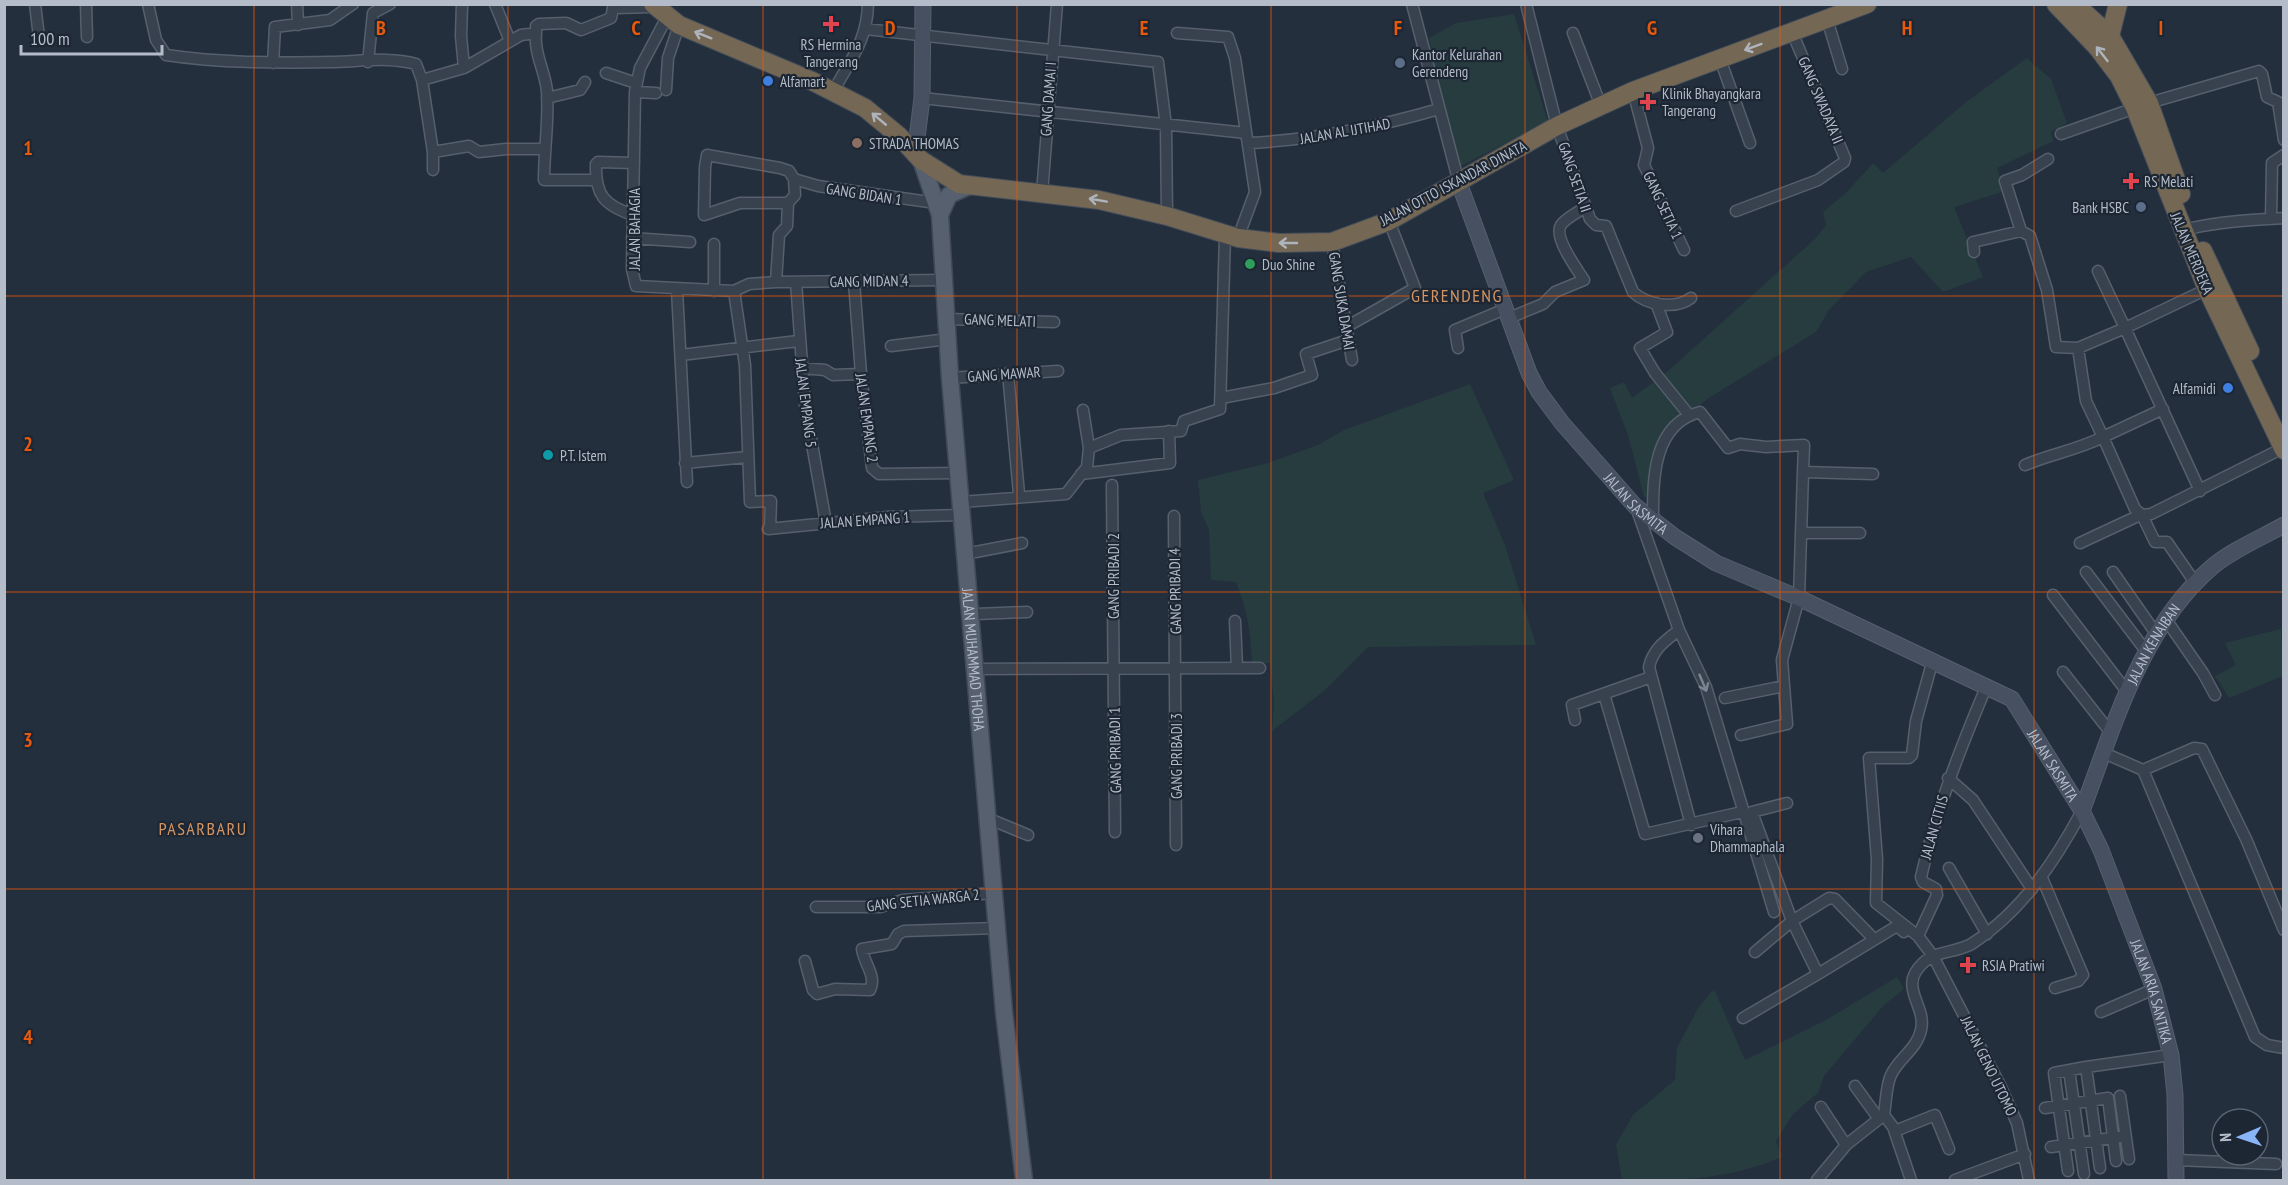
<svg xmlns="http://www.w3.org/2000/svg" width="2288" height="1185" font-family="'PT Sans Narrow',sans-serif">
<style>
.green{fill:#263c3f}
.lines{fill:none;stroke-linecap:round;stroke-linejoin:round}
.street-casing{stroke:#565f6c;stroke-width:13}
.secondary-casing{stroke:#565f6c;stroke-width:17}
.primary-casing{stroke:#414a57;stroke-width:19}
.highway-casing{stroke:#434c59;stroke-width:20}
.street{stroke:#38414e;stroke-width:10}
.secondary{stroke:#465061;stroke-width:15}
.primary{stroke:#56606e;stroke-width:16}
.highway{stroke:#746855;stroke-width:18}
.oneway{stroke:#aeb4bd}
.oneway2{stroke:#7c8592}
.grid{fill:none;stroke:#e8590c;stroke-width:1.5;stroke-opacity:0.55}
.health-dot{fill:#e0444e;stroke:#1d2633;stroke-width:2}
.service-dot{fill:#5c6f8a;stroke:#1d2633;stroke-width:2}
.shop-dot{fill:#3f7fe0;stroke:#1d2633;stroke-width:2}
.education-dot{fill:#8d6e63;stroke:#1d2633;stroke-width:2}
.leisure-dot{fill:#2e9e5b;stroke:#1d2633;stroke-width:2}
.culture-dot{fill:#0f9aa8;stroke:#1d2633;stroke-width:2}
.worship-dot{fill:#6b7280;stroke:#1d2633;stroke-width:2}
.labels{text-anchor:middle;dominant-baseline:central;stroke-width:4.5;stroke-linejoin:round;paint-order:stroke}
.poi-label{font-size:15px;fill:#b4bcc9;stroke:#1d2633;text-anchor:start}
.street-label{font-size:15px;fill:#b4bcc9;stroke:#1d2633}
.quarter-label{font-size:18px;letter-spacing:1.5px;fill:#d59563;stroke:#1d2633}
.grid-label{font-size:20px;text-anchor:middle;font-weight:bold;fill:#e8590c;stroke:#1d2633;stroke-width:4.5;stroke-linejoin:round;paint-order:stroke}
</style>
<rect width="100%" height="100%" fill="#242f3e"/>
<path class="green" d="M1514 14 1548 122 1455 169 1429 38 1456 23Z
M2027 58 2051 79 2067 123 2051 132 2053 141 1997 168 2005 191 1954 207 1983 277 1943 292 1911 257 1866 272 1829 310 1816 332 1707 399 1677 427 1659 453 1654 499 1644 497 1628 435 1610 388 1624 382 1632 398 1668 371 1816 238 1826 225 1823 212 1846 193 1873 163 1883 173 1966 102Z
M1470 384 1514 480 1483 493 1505 545 1536 645 1368 647 1324 691 1272 731 1274 703 1270 663H1252C1251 634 1247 609 1236 582L1211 580 1209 530 1201 512 1198 480 1268 463 1318 445 1344 430Z
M2281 629 2283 676 2229 698 2215 676 2236 665 2225 643Z
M1897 977 1904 989 1884 1005 1824 1076 1818 1093 1793 1114 1776 1141 1782 1157C1728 1180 1681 1181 1622 1180L1616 1145 1633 1115 1675 1080 1677 1048 1698 1008 1714 989 1745 1060 1826 1020Z"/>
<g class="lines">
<g class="street-casing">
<path id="street" d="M35 4 39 37
M86 4 87 37
M148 4 156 40 166 55C220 63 274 63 329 62 357 62 389 56 416 64L422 80 433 152 469 146 479 152 506 149H544
M297 4 298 25
M462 4 461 36 464 68
M495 4 510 41
M1412 4 1459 183
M1526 4 1557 126 1590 219 1596 225 1606 226 1633 292C1647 305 1675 310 1691 298
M667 17 640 68 635 92 632 269 636 286 734 291 749 284 776 282 943 280
M1827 19 1842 69
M866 29 1158 62 1166 126 1167 216
M536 33V26L539 24 566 23 581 30 611 18 613 8 654 7
M1177 33 1228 37 1235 58 1255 192 1238 238
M1573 33 1601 106
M1720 59 1750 143
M368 62 373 13 390 4
M273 63 275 27 330 20 353 4
M606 73 636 83
M422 80 464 68 521 35 536 33C534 54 545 71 547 91 549 120 544 151 544 180H595
M666 90 668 58 679 25
M1633 91 1648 148 1644 165 1684 250
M635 92 656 93
M833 92C850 60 867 42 868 4
M547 98 580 90 585 82
M922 98 1246 133
M2149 103 2259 71 2262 74 2267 97 2278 102 2284 140
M2061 134 2135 108
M1248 143C1313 140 1377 127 1439 109
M433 152V170
M794 179 818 186 936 203
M1042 193 1057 4
M1736 211 1818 180 1844 162 1845 158 1792 32
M633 215C604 205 595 195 596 164L598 162 634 163
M2271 219 2272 163 2284 155
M2192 228C2223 221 2252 220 2284 218
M2021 231 2005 181 2022 175 2048 159
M632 238 690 242
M1332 242 1352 360
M714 244V291
M1974 252 1973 242 2021 231 2030 236 2047 290 2056 347 2078 348 2125 328 2200 491
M2098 271 2125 328 2207 289
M776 282 779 235 787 226 788 203 795 195 794 179 789 171 780 168 707 155 705 167 704 215 740 203H788
M796 282 805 405 826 523
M854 282 861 374 872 468 879 474 958 473
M677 290 687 482
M734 291 745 365 750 502 771 501 770 529
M1656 303 1667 332 1640 348 1655 373 1689 415
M1509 318 1543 304 1555 292 1584 280C1577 269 1553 237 1561 225 1566 218 1577 213 1584 208
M946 319 1054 322
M1346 327 1415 288 1389 221
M891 346 948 339
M1458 348 1455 330 1505 309
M681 355 798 341
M801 368 825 370 833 375 861 374
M1008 373 1019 494 1016 498
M950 378 1058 371
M1221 398 1274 388 1312 375 1306 354 1348 340
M2163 409 2103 437 2135 509 2142 515 2155 542H2167L2196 584
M1089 448 1121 435 1181 431 1184 421 1220 409 1225 235
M685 463 747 457
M2025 465C2051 454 2077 450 2103 437L2086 401 2078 348
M1081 474 1170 463 1169 431
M1112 485 1115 832
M961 502 1066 494 1087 467 1089 448 1083 410
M1636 507 1679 630 1706 687 1774 912
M2142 515 2151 514 2283 448
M1174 516 1176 845
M1653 518C1653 478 1653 424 1700 412L1728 448 1740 444 1766 447 1804 445 1803 472
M768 529 888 517 962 515
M1801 533H1860
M2080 543 2140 515
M965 554 1022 543
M2086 572 2146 651
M2113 572 2157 635
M2053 595 2128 693
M1235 621 1237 668
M2167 621 2203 673 2215 695
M971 622 976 614 1027 612
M1679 630C1665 641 1653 649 1649 667L1691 825
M1932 663 1916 721 1912 755 1909 758H1869L1877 859 1876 903 1918 936 1933 956 2000 1085 2017 1123 2029 1180
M974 669 1260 668
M2063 672 2111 733
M1604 694 1645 834 1742 812
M1725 698 1784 686
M1575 720 1572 705 1651 677
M1741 735 1787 724 1782 660 1799 598 1803 472 1873 474
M2104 753 2143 770 2255 1037 2267 1045 2284 1048
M2143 770 2194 748 2202 749 2246 839 2284 930
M1948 778 1973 800 2032 889
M987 818 1028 835
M1949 868 1987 934
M2042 878 2083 975 2078 981 2055 988
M816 907H880L903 900 994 893
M1918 936 1937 895 1936 889 1923 882 1921 877C1936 810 1960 749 1987 685
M1755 952 1792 921 1752 812 1787 803
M805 961 813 990 817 994 835 989 870 990C877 976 864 964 862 949L892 944 898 934 904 931 997 928
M1818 974 1897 926 1904 932
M2101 1012 2154 989
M1743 1018 1818 974 1792 921 1829 898 1835 899 1873 938
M2069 1070 2084 1174
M1855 1086 1879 1119
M2120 1096 2129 1159
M1821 1107 1846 1145
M2045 1108 2108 1098 2116 1161
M1884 1115 1893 1127 1911 1180
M1895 1131 1935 1115 1949 1149
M2051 1147 2125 1136
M2176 1160 2276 1164
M2100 1168 2086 1067 2171 1055
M2068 1171 2054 1073 2086 1067
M1817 1180 1846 1145 1884 1115C1886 1103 1886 1085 1891 1075 1899 1058 1917 1049 1921 1030 1927 1005 1897 987 1923 963 1936 950 1958 953 1973 943 2022 911 2055 861 2082 811
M1955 1180 2025 1154"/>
</g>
<g class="secondary-casing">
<g id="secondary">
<path d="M915 154 922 98 923 4"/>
<path id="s1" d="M1459 183 1529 373 1539 392 1562 423 1635 506 1675 537 1716 563 1799 598 2012 699 2082 811 2101 850 2154 989 2171 1055 2175 1095 2176 1180"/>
<path id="s2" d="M2082 811C2114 726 2141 628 2212 567 2232 550 2261 538 2284 525"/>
</g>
</g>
<g class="primary-casing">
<g id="primary">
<path id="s3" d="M921 160 940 215 950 378 1004 1012 1024 1180"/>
<path d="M940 215 949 195 969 186"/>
</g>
</g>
<g class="highway-casing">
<path id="highway" d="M653 4 679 25 812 81 865 108 899 136 921 160 959 184 1099 200 1167 216 1238 238 1279 243 1332 242 1389 221 1557 126 1633 91 1867 4
M2056 4 2097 47 2119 76 2135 108 2207 289 2284 450
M2075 4 2110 36 2149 103 2181 194
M2110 36 2118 4
M2203 251 2250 351"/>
</g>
<use href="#street" class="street"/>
<use href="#secondary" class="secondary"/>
<use href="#primary" class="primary"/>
<use href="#highway" class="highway"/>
</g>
<defs><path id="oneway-shaft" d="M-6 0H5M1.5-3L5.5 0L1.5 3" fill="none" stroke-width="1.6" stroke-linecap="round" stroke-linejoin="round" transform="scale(1.5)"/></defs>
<g class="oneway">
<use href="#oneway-shaft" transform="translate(703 35) rotate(-158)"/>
<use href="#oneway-shaft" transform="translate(1753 47) rotate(160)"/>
<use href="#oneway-shaft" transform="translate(2102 54) rotate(-128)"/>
<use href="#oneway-shaft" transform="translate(879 119) rotate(-140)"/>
<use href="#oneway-shaft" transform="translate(1098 200) rotate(-170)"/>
<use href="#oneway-shaft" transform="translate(1288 243) rotate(-180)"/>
</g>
<use class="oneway2" href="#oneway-shaft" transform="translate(1703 683) rotate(67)"/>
<path class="grid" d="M254 4V1180M508 4V1180M763 4V1180M1017 4V1180M1271 4V1180M1525 4V1180M1780 4V1180M2034 4V1180M4 296H2284M4 592H2284M4 889H2284"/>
<g class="health-dot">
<path d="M828 15h6v6h6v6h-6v6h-6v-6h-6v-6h6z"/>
<path d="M1645 93h6v6h6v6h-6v6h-6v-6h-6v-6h6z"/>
<path d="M2128 172h6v6h6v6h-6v6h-6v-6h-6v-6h6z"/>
<path d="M1965 956h6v6h6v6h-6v6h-6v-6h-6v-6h6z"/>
</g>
<g class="service-dot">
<circle cx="1400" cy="63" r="6"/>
<circle cx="2141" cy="207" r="6"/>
</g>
<g class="shop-dot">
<circle cx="768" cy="81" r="6"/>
<circle cx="2228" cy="388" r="6"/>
</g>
<circle class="education-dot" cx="857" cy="143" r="6"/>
<circle class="leisure-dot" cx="1250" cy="264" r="6"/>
<circle class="culture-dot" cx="548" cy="455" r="6"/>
<circle class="worship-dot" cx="1698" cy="838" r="6"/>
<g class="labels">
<g class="poi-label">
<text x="831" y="44" text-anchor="middle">RS Hermina<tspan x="831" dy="17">Tangerang</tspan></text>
<text x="1412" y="54">Kantor Kelurahan<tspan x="1412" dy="17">Gerendeng</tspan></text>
<text x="780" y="81">Alfamart</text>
<text x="1662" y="93">Klinik Bhayangkara<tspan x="1662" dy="17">Tangerang</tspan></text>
<text x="869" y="143">STRADA THOMAS</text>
<text x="2144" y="181">RS Melati</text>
<text x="2129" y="207" text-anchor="end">Bank HSBC</text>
<text x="1262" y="264">Duo Shine</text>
<text x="2216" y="388" text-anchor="end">Alfamidi</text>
<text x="560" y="455">P.T. Istem</text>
<text x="1710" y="829">Vihara<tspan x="1710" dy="17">Dhammaphala</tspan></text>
<text x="1982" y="965">RSIA Pratiwi</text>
</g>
<g class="street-label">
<text transform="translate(1048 99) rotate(-86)">GANG DAMAI I</text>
<text transform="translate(1821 100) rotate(67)">GANG SWADAYA II</text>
<text transform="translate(1345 131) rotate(-10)">JALAN AL IJTIHAD</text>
<text transform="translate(1575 177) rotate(71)">GANG SETIA II</text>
<text transform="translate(1453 183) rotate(-28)">JALAN OTTO ISKANDAR DINATA</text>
<text transform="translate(864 194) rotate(9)">GANG BIDAN 1</text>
<text transform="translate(1663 205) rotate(65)">GANG SETIA 1</text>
<text transform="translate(634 229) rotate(-90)">JALAN BAHAGIA</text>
<text transform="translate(2192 253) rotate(67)">JALAN MERDEKA</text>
<text transform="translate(869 281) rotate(-1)">GANG MIDAN 4</text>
<text transform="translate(1342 301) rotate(81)">GANG SUKA DAMAI</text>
<text transform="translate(1000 320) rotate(2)">GANG MELATI</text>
<text transform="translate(1004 374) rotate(-4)">GANG MAWAR</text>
<text transform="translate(806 403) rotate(83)">JALAN EMPANG 5</text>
<text transform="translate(867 418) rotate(82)">JALAN EMPANG 2</text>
<text stroke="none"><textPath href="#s1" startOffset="372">JALAN SASMITA</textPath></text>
<text transform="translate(865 520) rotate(-4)">JALAN EMPANG 1</text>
<text transform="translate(1113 576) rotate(-90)">GANG PRIBADI 2</text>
<text transform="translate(1175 591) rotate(-91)">GANG PRIBADI 4</text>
<text stroke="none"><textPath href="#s2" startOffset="182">JALAN KENAIBAN</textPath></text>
<text stroke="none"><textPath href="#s3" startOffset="504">JALAN MUHAMMAD THOHA</textPath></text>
<text transform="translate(1115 750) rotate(-91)">GANG PRIBADI 1</text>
<text transform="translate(1176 756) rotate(-90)">GANG PRIBADI 3</text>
<text stroke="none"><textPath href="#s1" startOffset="876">JALAN SASMITA</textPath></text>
<text transform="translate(1934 827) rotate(-74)">JALAN CITIIS</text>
<text transform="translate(923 900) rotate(-6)">GANG SETIA WARGA 2</text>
<text stroke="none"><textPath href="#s1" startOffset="1124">JALAN ARIA SANTIKA</textPath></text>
<text transform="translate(1989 1066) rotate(64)">JALAN GENO UTOMO</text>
</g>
<g class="quarter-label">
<text x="1457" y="295">GERENDENG</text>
<text x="203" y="828">PASARBARU</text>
</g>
</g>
<g class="grid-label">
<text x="381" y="35">B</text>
<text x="636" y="35">C</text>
<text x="890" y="35">D</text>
<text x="1144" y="35">E</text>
<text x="1398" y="35">F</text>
<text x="1652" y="35">G</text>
<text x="1907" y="35">H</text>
<text x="2161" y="35">I</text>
<text x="28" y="155">1</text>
<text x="28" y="451">2</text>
<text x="28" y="747">3</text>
<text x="28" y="1044">4</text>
</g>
<rect width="2288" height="1185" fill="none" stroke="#b4bcc9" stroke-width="12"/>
<g transform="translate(2240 1137) rotate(268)"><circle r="28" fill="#1d2633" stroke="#59626f" stroke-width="1.5"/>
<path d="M0-4.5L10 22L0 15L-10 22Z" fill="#8ab4f8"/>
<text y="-9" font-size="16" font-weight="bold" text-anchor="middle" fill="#b4bcc9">N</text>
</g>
<path d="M21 45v9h141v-9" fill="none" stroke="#b4bcc9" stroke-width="3"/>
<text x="30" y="45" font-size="18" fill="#b4bcc9" stroke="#1d2633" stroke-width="4.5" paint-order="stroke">100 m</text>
</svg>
